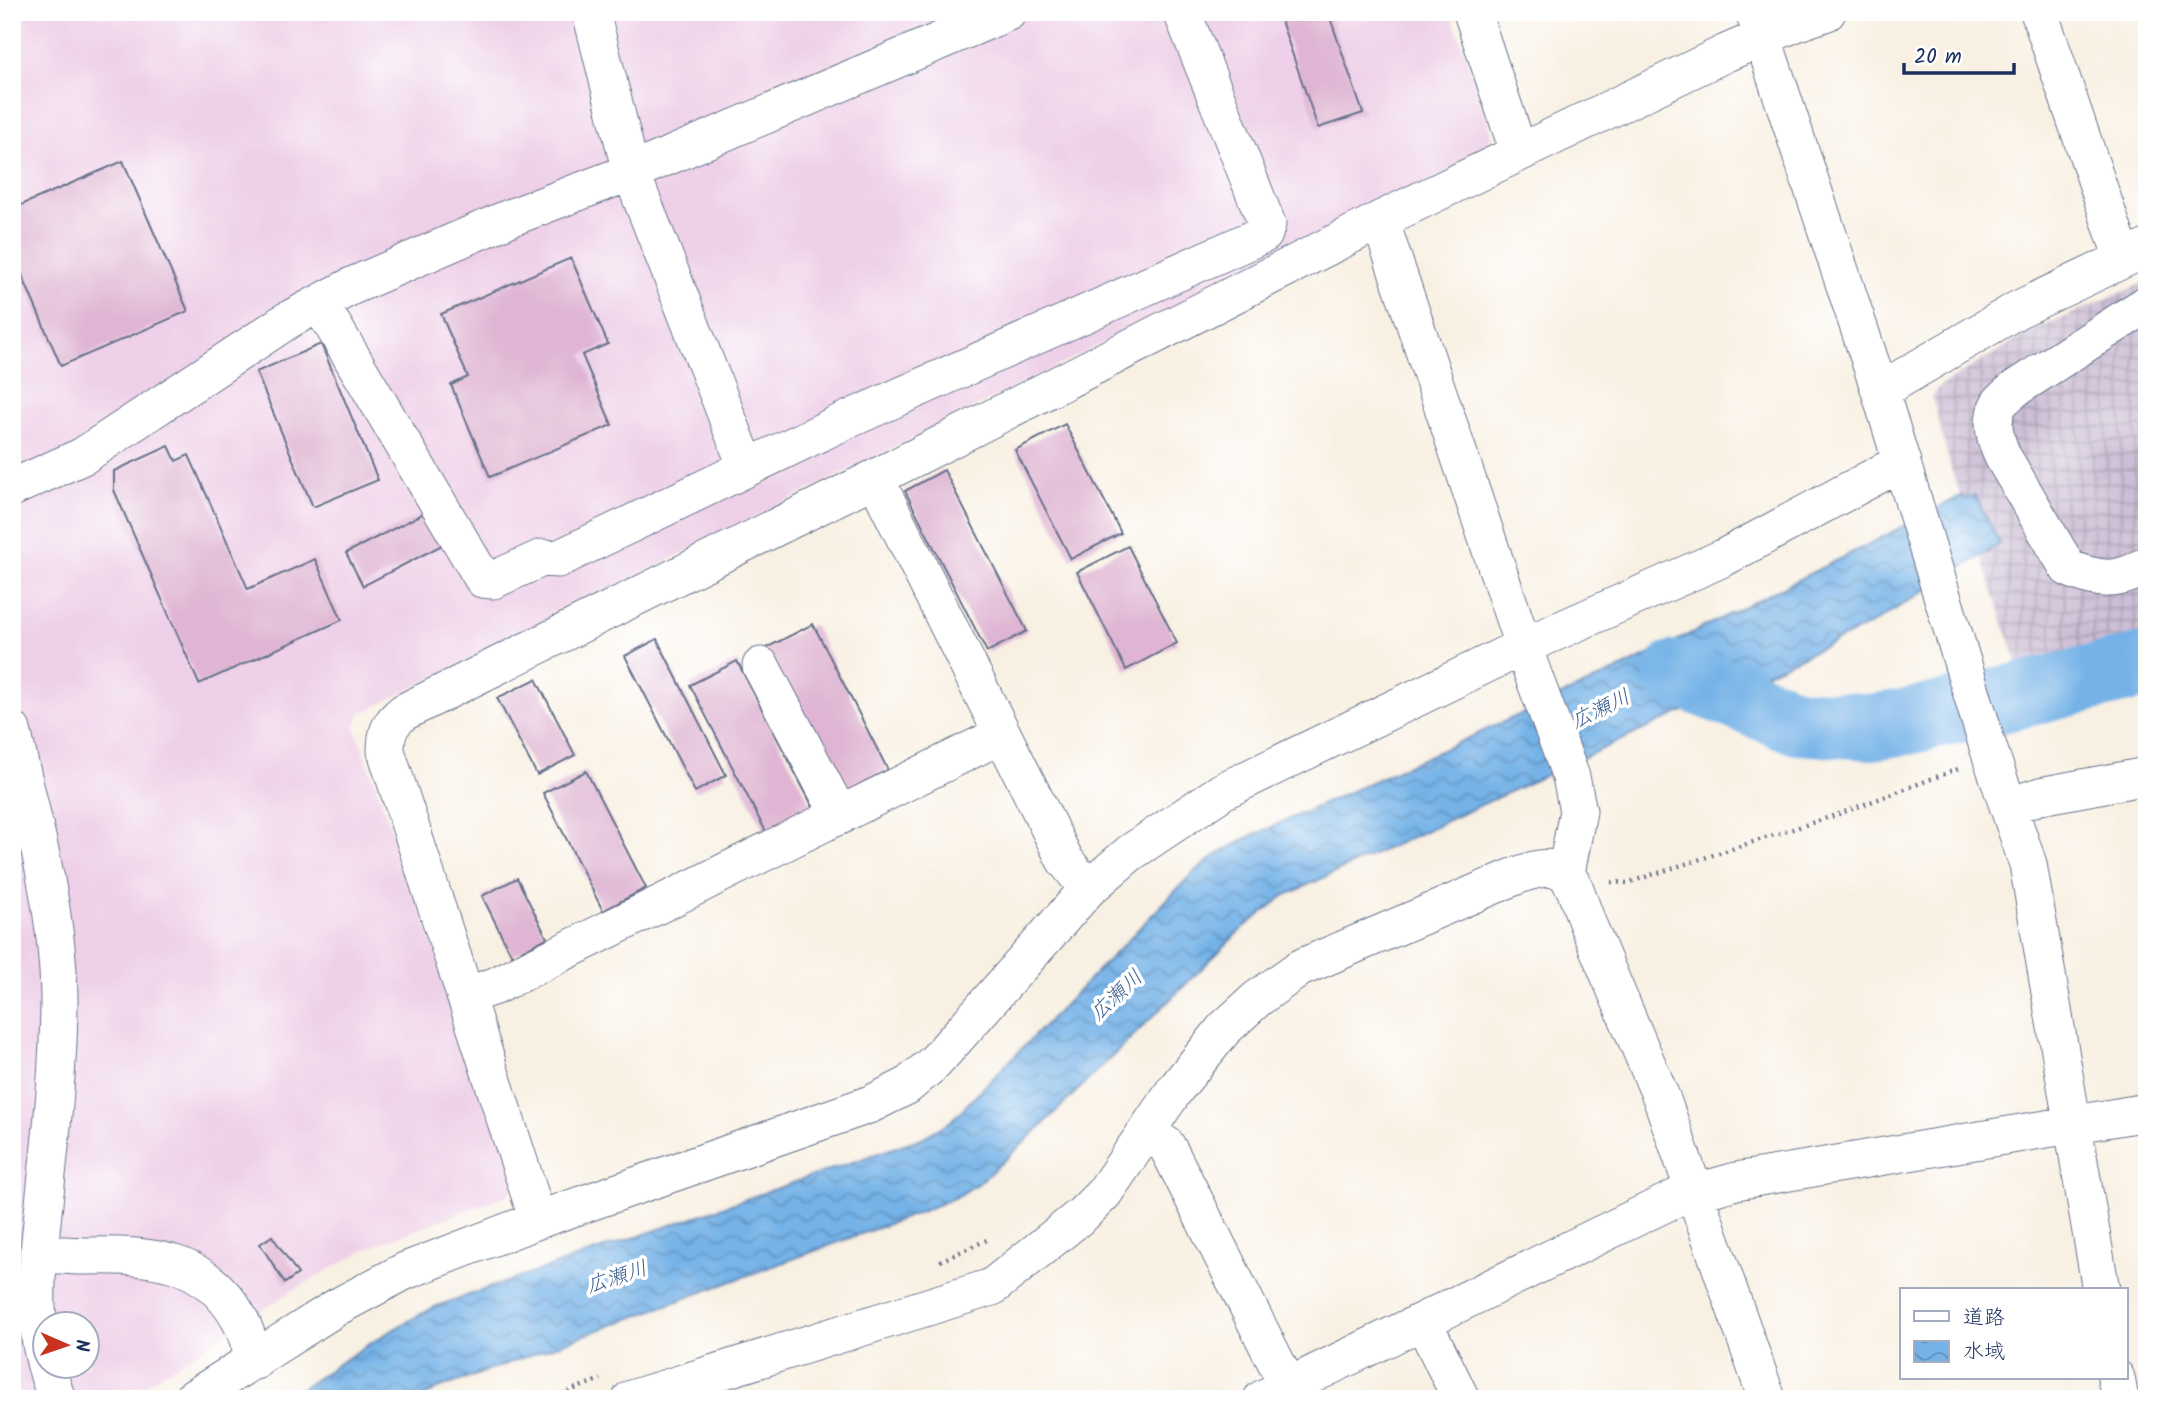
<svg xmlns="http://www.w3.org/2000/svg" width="2159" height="1411" font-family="Kalam,'Klee One',sans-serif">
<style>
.built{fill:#eed0e8;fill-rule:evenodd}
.industrial{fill:url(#industrial-grid)}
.water{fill:url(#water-waves);stroke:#4870a2;stroke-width:2}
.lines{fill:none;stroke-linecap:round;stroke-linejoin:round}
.river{stroke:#75b2e7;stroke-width:66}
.building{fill:#dfb5d3}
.minor-casing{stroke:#68738c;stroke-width:39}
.path{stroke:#68738c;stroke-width:4.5;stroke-dasharray:2 5;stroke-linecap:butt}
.minor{stroke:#fff;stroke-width:37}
.labels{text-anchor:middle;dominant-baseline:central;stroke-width:7;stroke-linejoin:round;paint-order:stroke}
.water-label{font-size:21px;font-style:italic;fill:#3a5d8e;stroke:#fff}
</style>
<defs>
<pattern id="industrial-grid" width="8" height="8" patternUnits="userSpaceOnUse" patternTransform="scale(1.75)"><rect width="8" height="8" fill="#ccbed4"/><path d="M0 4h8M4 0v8" fill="none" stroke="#a59baf"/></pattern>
<pattern id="water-waves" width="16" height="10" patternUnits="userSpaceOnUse" patternTransform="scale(1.75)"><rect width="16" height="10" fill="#75b2e7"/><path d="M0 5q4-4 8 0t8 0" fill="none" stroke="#5f91be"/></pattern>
</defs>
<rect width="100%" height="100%" fill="#fff"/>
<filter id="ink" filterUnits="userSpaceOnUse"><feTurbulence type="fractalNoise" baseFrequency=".0143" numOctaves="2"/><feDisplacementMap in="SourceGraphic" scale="14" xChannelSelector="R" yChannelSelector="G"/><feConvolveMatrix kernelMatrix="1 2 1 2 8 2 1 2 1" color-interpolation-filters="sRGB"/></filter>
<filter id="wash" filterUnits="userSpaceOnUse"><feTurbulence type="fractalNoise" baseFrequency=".00686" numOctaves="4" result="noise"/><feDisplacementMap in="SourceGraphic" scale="28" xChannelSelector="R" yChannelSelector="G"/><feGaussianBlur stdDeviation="1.57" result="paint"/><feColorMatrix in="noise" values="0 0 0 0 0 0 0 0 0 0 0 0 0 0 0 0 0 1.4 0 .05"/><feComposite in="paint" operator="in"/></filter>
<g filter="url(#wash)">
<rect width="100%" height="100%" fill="#f8f0e2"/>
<path class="built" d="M12 12H1451L1492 134 1485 153 360 714 355 728 518 1180 509 1194 368 1248 295 1289 123 1399H12ZM46 1324H88V1366H46Z"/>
<path class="industrial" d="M2147 281V636L2019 668 1950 465 1932 397 1940 386 2026 334Z"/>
<path class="water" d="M1962 495 1965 499 1975 495 2000 544 1868 626 1284 896 1242 929 1029 1138 980 1182 958 1196 918 1213 438 1389 419 1399H286C335 1366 384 1332 437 1306L922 1138 951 1121 1192 874 1215 856 1243 840 1618 670 1879 539Z"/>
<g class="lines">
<path class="river" d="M1676 673 1798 722 1871 727 1913 721 2147 665"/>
</g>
<g id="blocks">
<path class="building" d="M1278 12H1328L1363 113 1318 128Z
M123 161 188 311 61 366 12 252V209Z
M571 258 608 344 582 355 612 425 490 477 451 385 468 377 441 314Z
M321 344 378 480 313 507 256 372Z
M1065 424 1121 533 1071 559 1015 450Z
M169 446 176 461 189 455 248 589 315 559 342 620 199 684 114 490V471Z
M944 470 1027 631 987 652 905 491Z
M428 511 444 544 363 586 346 553Z
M1128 546 1177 643 1126 670 1077 572Z
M813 624 888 770 839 795 764 649Z
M657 639 726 775 695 792 625 656Z
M737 661 814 809 767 834 690 685Z
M536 679 575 755 537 775 497 698Z
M586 771 646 888 603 911 543 793Z
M517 878 547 938 512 956 482 896Z
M272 1236 298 1274 285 1283 260 1244Z"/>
</g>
</g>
<g filter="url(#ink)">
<use href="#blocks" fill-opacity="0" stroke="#68738c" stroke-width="2"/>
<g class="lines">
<g class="minor-casing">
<path id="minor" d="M591 12 631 172 747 468
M1472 12 1519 153
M1754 12 1880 391 1988 747 2028 864 2101 1290
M2039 12 2123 259
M1380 220 1531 669 1571 777 1578 811 1566 873
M318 304 332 324 483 579 493 580 542 558 558 559 836 425 1264 234 1267 224 1182 12
M2147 304 2016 388C2011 393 2002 399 1999 404 1989 421 1996 442 2003 457L2068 568C2098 581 2118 583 2147 565
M1880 391 2017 310 2147 248
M875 478 1065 860 1088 889
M12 488 83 456 288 320 352 286 507 219 631 172 1008 12
M761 666 840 816
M12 730C32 818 58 907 59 998 59 1063 52 1129 45 1194 37 1272 27 1323 57 1399
M2009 806 2040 796 2147 776
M465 996 495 986 1001 735
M1147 1132 1166 1145 1171 1154 1288 1386
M538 1220 386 751C386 733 389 724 404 712L875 478 1380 220 1726 53 1798 22 1827 12
M38 1253C54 1254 70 1256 86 1256 150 1255 206 1257 240 1320 247 1332 250 1348 255 1361
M1423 1321 1461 1399
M2116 1378 2120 1399
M192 1399 337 1307 405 1271 538 1220 871 1104 907 1086 935 1062 1088 889 1130 853 1223 791 1524 646 1723 558 1902 462
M631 1399 992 1287 1082 1215 1104 1193 1174 1091 1224 1029 1257 999 1300 968 1511 878C1529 871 1549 863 1566 873L1575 889 1588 925 1661 1097 1767 1399
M1262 1399 1676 1198 1736 1181 2147 1112"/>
</g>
<path class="path" d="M1611 882 1627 883 1836 815 1958 769
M940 1261 989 1239
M548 1399 601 1379"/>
<use href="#minor" class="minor"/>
</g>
</g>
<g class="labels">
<g class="water-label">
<text transform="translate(1601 710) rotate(-26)">広瀬川</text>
<text transform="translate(1117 996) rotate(-43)">広瀬川</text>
<text transform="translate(617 1278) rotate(-18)">広瀬川</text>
</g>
</g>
<rect width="2159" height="1411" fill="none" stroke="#fff" stroke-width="42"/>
<rect x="1900" y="1288" width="228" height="91" fill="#ffffff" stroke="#a4acbf" stroke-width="2"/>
<rect x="1914" y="1311" width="35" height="10" fill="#ffffff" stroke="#a4acbf" stroke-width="2"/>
<text x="1963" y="1324" font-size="21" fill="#1b2f5e">道路</text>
<rect x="1914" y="1341" width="35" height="21" fill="url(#water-waves)" stroke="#a4acbf" stroke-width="2"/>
<text x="1963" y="1358" font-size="21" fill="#1b2f5e">水域</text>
<g transform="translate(66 1345) rotate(92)"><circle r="33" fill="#ffffff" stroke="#a4acbf" stroke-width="2"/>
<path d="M0-5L12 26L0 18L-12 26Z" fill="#c8321e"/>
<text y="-10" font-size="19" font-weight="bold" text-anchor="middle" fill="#1b2f5e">N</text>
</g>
<path d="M1904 63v10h110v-10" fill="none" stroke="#1b2f5e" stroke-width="3.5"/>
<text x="1914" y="63" font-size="21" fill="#1b2f5e" stroke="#ffffff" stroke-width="5" paint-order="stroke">20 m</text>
</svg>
